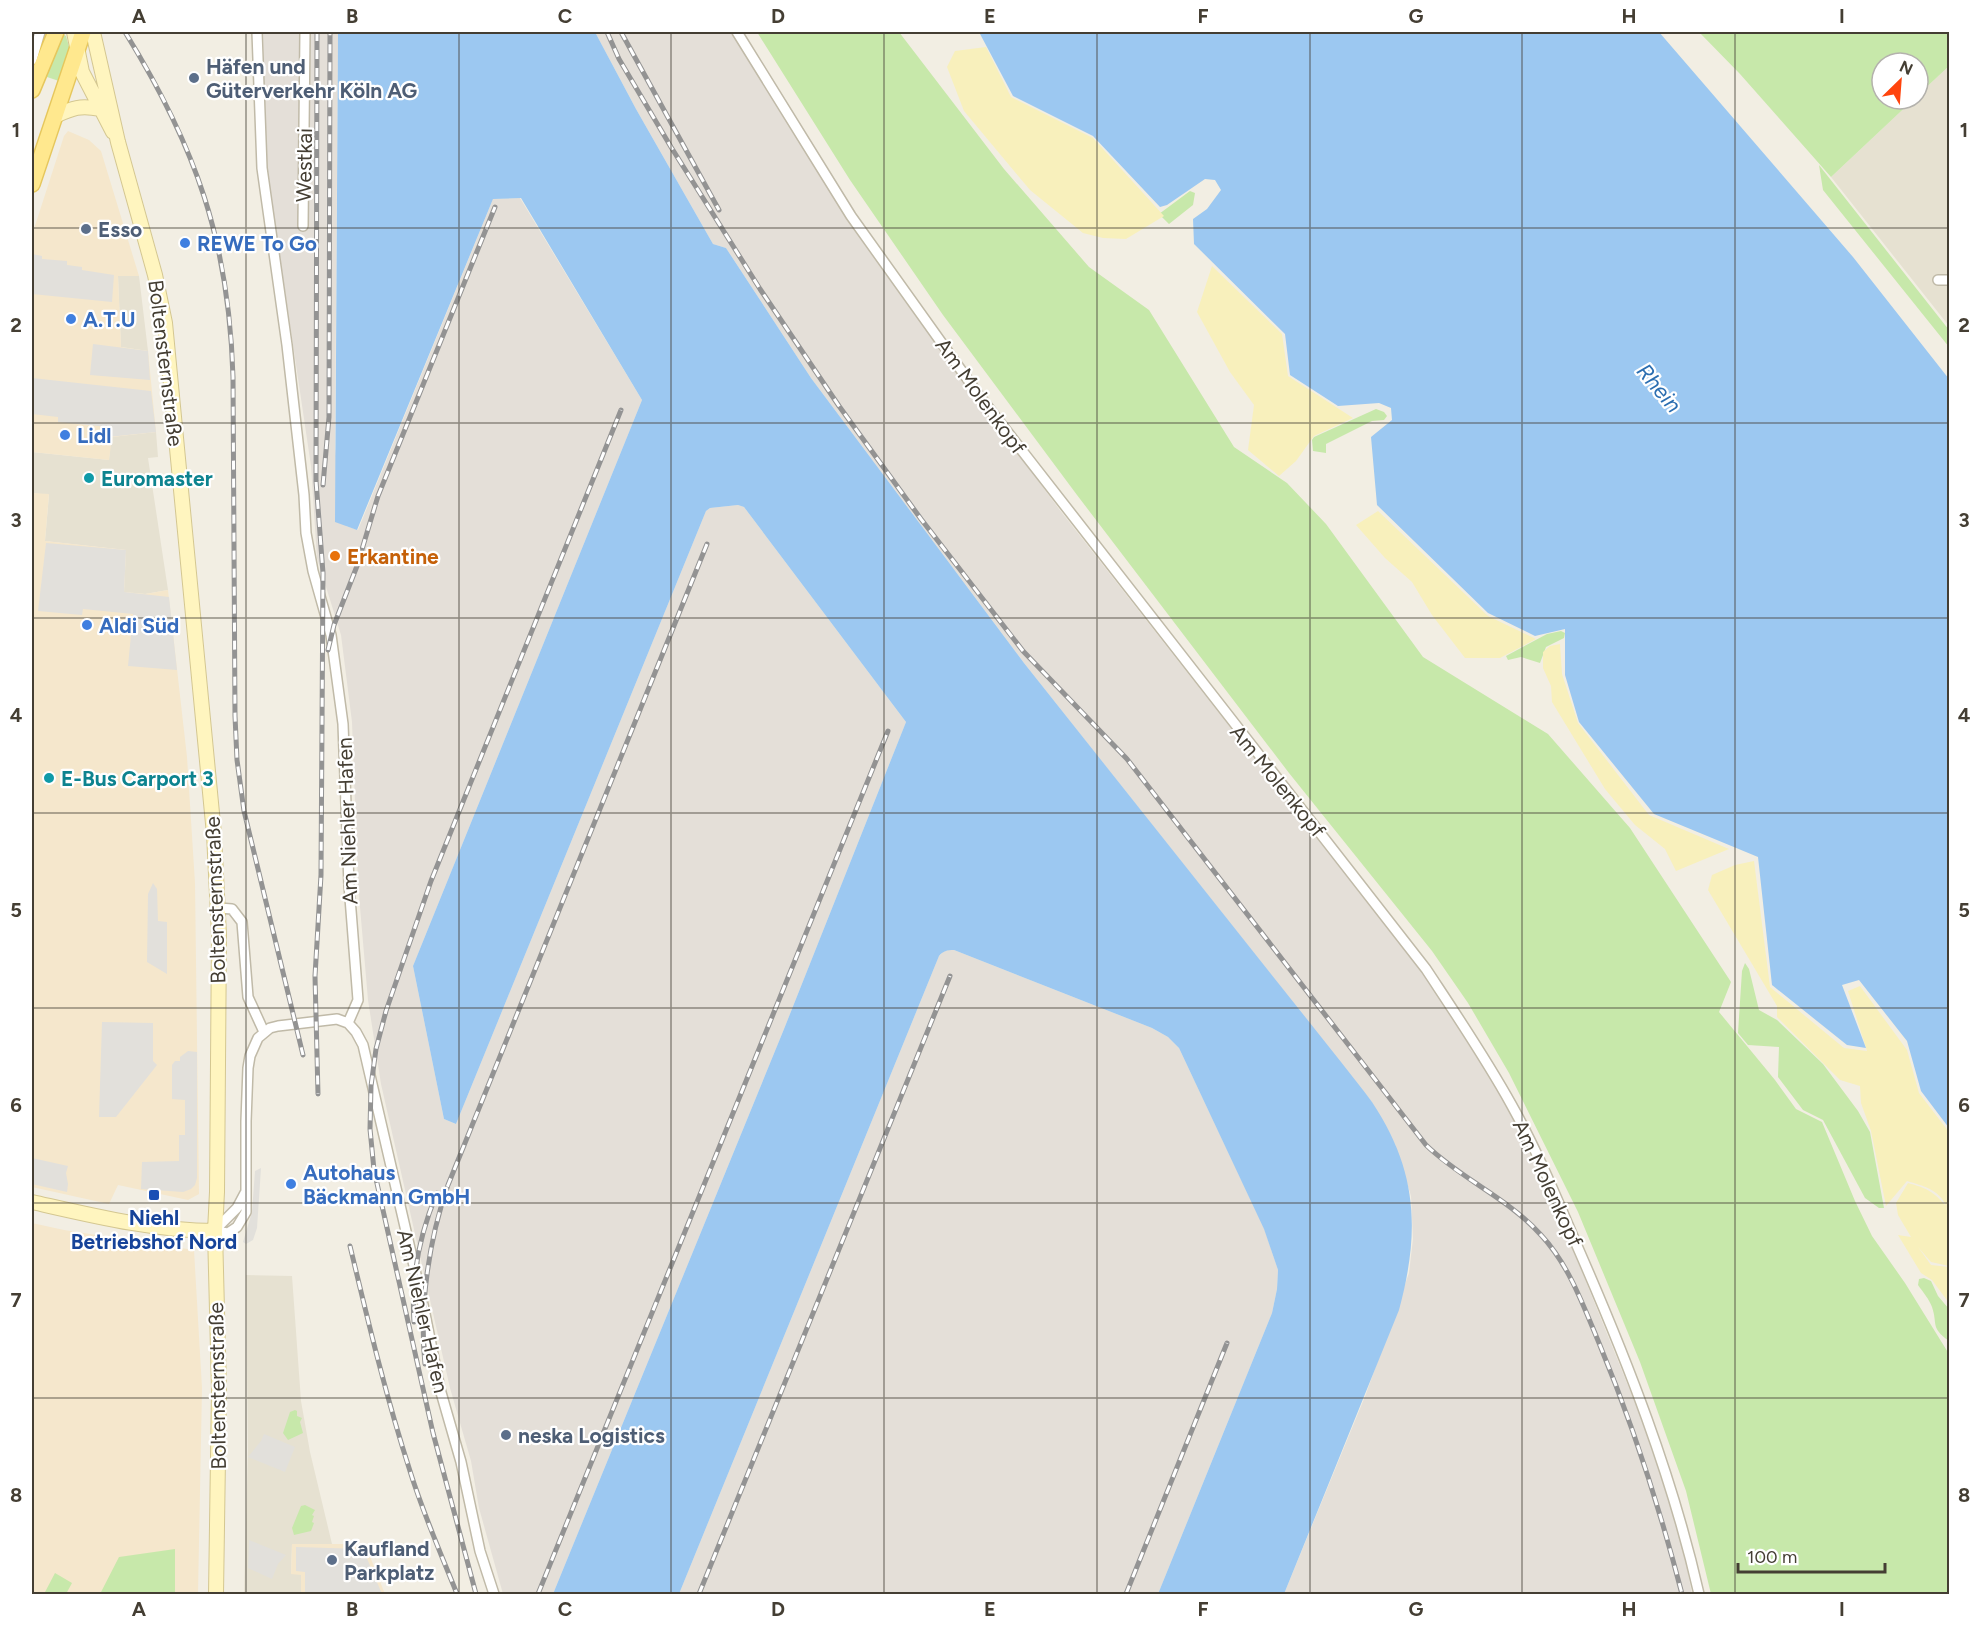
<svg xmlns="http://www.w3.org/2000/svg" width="1981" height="1626" font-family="Figtree,sans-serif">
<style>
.residential{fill:#e6e1d1}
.commercial{fill:#f5e7cc}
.industrial{fill:#e4dfd8}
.green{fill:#c7e8aa}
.sand{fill:#f8f0bc}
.parking{fill:#e2e0db}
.water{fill:#9cc8f1}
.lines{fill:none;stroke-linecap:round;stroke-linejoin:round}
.minor-casing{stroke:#c0baa8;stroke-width:12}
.secondary-casing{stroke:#d4c791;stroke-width:16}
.primary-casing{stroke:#e6c75d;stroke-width:18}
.minor{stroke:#fff;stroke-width:9}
.secondary{stroke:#fff5bf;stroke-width:14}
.primary{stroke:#ffe88e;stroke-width:15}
.rail-casing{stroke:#939393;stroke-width:5}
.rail{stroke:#fff;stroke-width:3;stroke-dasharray:9;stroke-linecap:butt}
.grid{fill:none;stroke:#443e33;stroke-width:1.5;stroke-opacity:0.55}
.service-dot{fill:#5c6f8a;stroke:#fff;stroke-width:2}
.shop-dot{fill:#3f7fe0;stroke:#fff;stroke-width:2}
.culture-dot{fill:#0f9aa8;stroke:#fff;stroke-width:2}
.food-dot{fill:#e8710a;stroke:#fff;stroke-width:2}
.transit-dot{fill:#1a4fb4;stroke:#fff;stroke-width:2}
.labels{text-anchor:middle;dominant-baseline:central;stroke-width:4.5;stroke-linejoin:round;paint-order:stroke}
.service-label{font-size:21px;font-weight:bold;fill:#4e5e75;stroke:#fff;text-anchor:start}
.street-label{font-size:21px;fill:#443e33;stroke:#fff}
.shop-label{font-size:21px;font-weight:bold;fill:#366cbe;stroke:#fff;text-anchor:start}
.culture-label{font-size:21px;font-weight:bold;fill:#0d838f;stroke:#fff;text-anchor:start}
.food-label{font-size:21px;font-weight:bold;fill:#c56008;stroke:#fff;text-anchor:start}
.transit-label{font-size:21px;font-weight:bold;fill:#164399;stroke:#fff}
.water-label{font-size:22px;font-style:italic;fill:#2b6eb1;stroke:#fff}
.neatline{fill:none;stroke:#443e33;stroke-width:2}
.grid-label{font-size:20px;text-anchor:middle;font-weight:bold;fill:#443e33}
</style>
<rect width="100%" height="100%" fill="#f2eee3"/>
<path class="residential" d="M1949 66V326L1831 177 1914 99H1918V95Z
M118 276H139L148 351 121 347Z
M156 432 158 457 148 458 168 590 145 594 124 592 126 550 45 541 49 495 32 493V452L109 460 111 437Z
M246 1275 292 1276 301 1401 310 1452 332 1544H292L291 1573 301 1574V1594H244L248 1451Z"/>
<path class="commercial" d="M68 131 89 140 101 151 139 276H118L121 347 148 351 156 432 112 437 109 460 32 452V235L64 136Z
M32 493 49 494 45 541 126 550 124 592 145 594 168 590 187 757 195 883 199 1194 188 1200 118 1185 109 1204 32 1187Z
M32 1223 64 1230 194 1250 202 1388 198 1594H32Z
M292 1544H365L385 1594H301V1575L291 1574Z"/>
<path class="industrial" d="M263 32H338L335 448 346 526 358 530 493 199 520 198 642 400 413 966 444 1119 456 1124 706 511 710 508 738 505 744 507 906 722 784 1029 553 1594H503L479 1508 471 1461 450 1388 381 1084 368 1000 358 884 352 722 341 635 317 558 311 466 267 169Z
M595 32H733L822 179 898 291 1059 509 1422 972 1506 1103 1563 1225 1648 1435 1683 1547 1692 1594H1284L1366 1394 1409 1273 1413 1239 1411 1196 1395 1144 1371 1101 1024 663 811 378 726 248 713 244 636 109Z
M948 950H954L1152 1028 1168 1037 1179 1048 1264 1228 1278 1270 1277 1289 1272 1313 1158 1594H679L939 956 943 952Z"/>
<path class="green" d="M757 32H899L1004 169 1089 267 1149 310 1234 447 1287 483 1326 524 1423 657 1548 734 1630 828 1731 982 1719 1012 1775 1080 1796 1109 1822 1122 1855 1201 1872 1236 1905 1283 1949 1354V1594H1711L1686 1491 1640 1362 1578 1212 1509 1073 1468 1003 1432 951 1289 773 1077 495 943 315 850 180Z
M1699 32H1949V66L1918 95V63H1882V99H1914L1831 177 1740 74Z
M60 33 66 36 70 50 59 81 44 76Z
M1819 165 1949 330V347L1823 190Z
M1190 191 1195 193 1193 205 1169 224 1159 214Z
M1376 409 1384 412 1387 416 1384 420 1372 421 1326 444V453L1313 451 1312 440 1314 437Z
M1561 631 1565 633 1564 638 1546 647 1540 663 1521 657 1508 660 1506 656 1547 634Z
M1745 963 1749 969 1759 1010 1777 1020 1823 1064 1858 1111 1870 1132 1884 1208H1879L1865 1198 1823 1120 1803 1110 1778 1077 1779 1047 1748 1045 1738 1033 1742 971Z
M1924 1278 1931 1281 1938 1296 1949 1309V1341C1930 1327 1938 1325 1932 1307 1929 1299 1923 1292 1918 1285L1919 1279Z
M295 1410 297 1411V1416L302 1418 300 1422 303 1433 288 1440 283 1433 290 1412Z
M305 1505 315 1510 312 1515 314 1516 312 1522 314 1523 311 1531 294 1535 292 1528 301 1506Z
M175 1549V1594H100L119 1557Z
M55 1573 72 1583 66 1594H44Z"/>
<path class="sand" d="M986 47 1011 97 1093 138 1164 216 1126 239 1103 238 1083 233 1030 190 964 111 947 67 955 51Z
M1212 266 1282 334 1288 376 1353 418 1314 436 1296 461 1279 476 1248 450 1254 405 1230 372 1197 312Z
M1378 511 1488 616 1536 639 1500 658H1465L1432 615 1412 582 1385 558 1356 525Z
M1560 644 1562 674 1578 723 1649 815 1729 849 1676 871 1665 849 1635 825 1605 789 1552 702 1551 686 1543 668V652L1550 646Z
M1754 861 1770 987 1844 1048 1867 1051 1848 991 1860 986 1907 1050 1919 1093 1949 1132V1212L1946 1207 1949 1216V1266L1931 1262 1918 1247 1931 1265 1949 1267V1303L1932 1280 1921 1273 1898 1235 1911 1237 1898 1215 1896 1203 1908 1183C1926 1188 1933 1191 1946 1206 1939 1189 1923 1186 1907 1181L1886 1206 1871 1131 1861 1103 1860 1086 1840 1080 1777 1017V1006L1708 890 1712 875 1735 865Z"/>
<path class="parking" d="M32 254 42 256V259L67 261V265L82 267V270L114 275 112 302 32 294V298Z
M93 344 148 351 150 380 90 375Z
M32 378 151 391 156 432 108 437V427L58 422V417L32 414Z
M46 543 126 550 124 592 169 597 177 670 128 666 133 614 83 609 82 615 38 611Z
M153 883 157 889 158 921 167 922V974L147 962 148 894Z
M102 1022 153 1023V1061L157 1065 116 1117H99Z
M188 1051 197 1052V1178L195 1185 191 1189 183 1192 141 1189 142 1162 179 1161V1135H185V1100L172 1099V1065L175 1061H180V1057Z
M32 1158 68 1166 66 1173 68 1184 67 1192 32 1184Z
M261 1168 257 1228 253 1240 246 1244 243 1242 252 1212 255 1171Z
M264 1434 295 1447 285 1472 248 1457 261 1441Z
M249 1540 286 1555 278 1564 272 1579 248 1568Z
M296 1547 363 1549 382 1594H305V1572L296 1571Z"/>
<path class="water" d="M338 32H595L636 109 713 244 726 248 811 378 1024 663 1341 1062C1351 1075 1362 1088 1372 1102 1418 1171 1420 1232 1399 1310L1284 1594H1158L1272 1313 1277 1289 1278 1270 1264 1229 1179 1048 1168 1037 1152 1028 954 950C947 950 943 951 939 956L679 1594H553L784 1029 906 722 744 507 738 505 710 508 706 511 456 1124 444 1119 413 966 642 400 521 198 493 199 357 530 335 522Z
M979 32H1659L1853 257 1949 379V1128L1921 1091 1907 1041 1859 980 1842 985 1866 1048 1847 1045 1772 985 1758 857 1654 814 1579 722 1565 675V629L1535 636 1488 613 1377 505 1371 437 1392 420 1391 408 1379 403 1338 406 1290 375 1285 334 1194 244 1193 219 1207 209 1221 190 1215 180 1205 179 1167 205 1160 207 1093 136 1013 96Z"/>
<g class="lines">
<g class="minor-casing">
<path id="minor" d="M257 32 262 168 287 345 304 495 306 533 313 571 331 635 343 724 349 885 358 1000 348 1023
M737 32 851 216 981 398 1426 969C1455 1013 1485 1057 1511 1104 1537 1150 1557 1199 1578 1248 1627 1360 1672 1475 1699 1594
M32 60 40 32
M303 226 305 32
M1938 280H1950
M219 908 232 909 242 922 248 997 264 1032
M215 1230 237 1208 245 1193
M215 1231 228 1233 237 1227 246 1212V1121L248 1068 250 1056 258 1038 270 1028 278 1026 337 1019 348 1023 356 1032 363 1045 424 1309 440 1389 461 1462 480 1551 494 1594"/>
</g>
<g class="secondary-casing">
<path id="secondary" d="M74 32 82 72 113 132
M93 32 118 142 155 275 165 323 214 834 219 935 217 1192 215 1231 219 1390 216 1594
M55 116C73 108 80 105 100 109
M32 1202C90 1215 154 1231 215 1231"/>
</g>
<g class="primary-casing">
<path id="primary" d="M32 90 56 32
M32 184 83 32"/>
</g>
<use href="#minor" class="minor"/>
<use href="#secondary" class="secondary"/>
<use href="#primary" class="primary"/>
<g class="rail-casing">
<path id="rail" d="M125 32C196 147 229 241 233 377L235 716 237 760 244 811 303 1055
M317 32 316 481 323 573 321 875 315 976 318 1094
M607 32 619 59 671 147 760 289 839 406 921 519 1023 651 1127 759 1426 1145C1461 1179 1508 1198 1541 1235 1569 1265 1583 1305 1599 1343 1633 1425 1660 1509 1682 1594
M621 32 719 210
M323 485 329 417 330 32
M328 650 334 625 357 566 378 496 495 207
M350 1246C368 1321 386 1397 410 1471 423 1513 441 1554 457 1594
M414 1322C411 1278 420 1233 437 1193
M425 1364C419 1307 429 1239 448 1185L707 544
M476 1594 433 1433 374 1170 370 1129 371 1086 376 1049 386 1011 431 881 621 410
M538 1594 888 731
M699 1594 950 976
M1126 1594 1227 1343"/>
</g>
<use href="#rail" class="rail"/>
</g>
<path class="grid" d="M246 32V1594M459 32V1594M671 32V1594M884 32V1594M1097 32V1594M1310 32V1594M1522 32V1594M1735 32V1594M32 228H1950M32 423H1950M32 618H1950M32 813H1950M32 1008H1950M32 1203H1950M32 1398H1950"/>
<g class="service-dot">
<circle cx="194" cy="78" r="6"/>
<circle cx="86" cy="229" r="6"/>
<circle cx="506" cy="1435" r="6"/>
<circle cx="332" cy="1560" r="6"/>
</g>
<g class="shop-dot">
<circle cx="185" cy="243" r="6"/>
<circle cx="71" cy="319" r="6"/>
<circle cx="65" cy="435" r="6"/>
<circle cx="87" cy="625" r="6"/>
<circle cx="291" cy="1184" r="6"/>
</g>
<g class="culture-dot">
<circle cx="89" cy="478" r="6"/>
<circle cx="49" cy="778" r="6"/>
</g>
<circle class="food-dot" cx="335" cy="556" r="6"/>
<rect class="transit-dot" x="148" y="1189" width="12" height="12" rx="3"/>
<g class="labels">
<g class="service-label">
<text x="206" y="66">Häfen und<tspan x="206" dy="24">Güterverkehr Köln AG</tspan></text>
<text x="98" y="229">Esso</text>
<text x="518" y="1435">neska Logistics</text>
<text x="344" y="1548">Kaufland<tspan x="344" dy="24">Parkplatz</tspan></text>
</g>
<g class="street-label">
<text transform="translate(304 165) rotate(-89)">Westkai</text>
<text transform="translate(166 363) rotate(83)">Boltensternstraße</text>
<text transform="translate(981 396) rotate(54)">Am Molenkopf</text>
<text transform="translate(1278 781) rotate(51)">Am Molenkopf</text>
<text transform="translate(347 821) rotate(-92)">Am Niehler Hafen</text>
<text transform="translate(215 900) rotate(-92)">Boltensternstraße</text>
<text transform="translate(1548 1183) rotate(65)">Am Molenkopf</text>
<text transform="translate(423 1311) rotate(77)">Am Niehler Hafen</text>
<text transform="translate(217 1386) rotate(-91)">Boltensternstraße</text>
</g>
<g class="shop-label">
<text x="197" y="243">REWE To Go</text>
<text x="83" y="319">A.T.U</text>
<text x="77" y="435">Lidl</text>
<text x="99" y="625">Aldi Süd</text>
<text x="303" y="1172">Autohaus<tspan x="303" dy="24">Bäckmann GmbH</tspan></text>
</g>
<g class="culture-label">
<text x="101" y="478">Euromaster</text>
<text x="61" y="778">E-Bus Carport 3</text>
</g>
<g class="food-label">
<text x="347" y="556">Erkantine</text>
</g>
<g class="transit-label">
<text x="154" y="1217">Niehl<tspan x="154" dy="24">Betriebshof Nord</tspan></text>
</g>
<g class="water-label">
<text transform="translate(1659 388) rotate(50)">Rhein</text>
</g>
</g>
<rect width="1981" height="1626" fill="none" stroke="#ffffff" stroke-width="66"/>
<g transform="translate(1900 81) rotate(25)"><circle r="28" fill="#ffffff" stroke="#b4b2ad" stroke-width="1.5"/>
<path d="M0-4.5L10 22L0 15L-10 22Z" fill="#ff440d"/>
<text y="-9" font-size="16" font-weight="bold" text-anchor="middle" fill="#443e33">N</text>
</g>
<path d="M1738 1563v9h147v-9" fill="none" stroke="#443e33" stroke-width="3"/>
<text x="1747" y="1563" font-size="18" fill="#443e33" stroke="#ffffff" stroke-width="4.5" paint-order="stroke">100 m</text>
<rect x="33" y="33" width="1915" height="1560" class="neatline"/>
<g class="grid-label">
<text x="139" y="23">A</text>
<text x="352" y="23">B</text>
<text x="565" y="23">C</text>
<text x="778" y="23">D</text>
<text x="990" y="23">E</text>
<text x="1203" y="23">F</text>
<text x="1416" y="23">G</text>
<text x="1629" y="23">H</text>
<text x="1842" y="23">I</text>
<text x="16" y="137">1</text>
<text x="1964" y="137">1</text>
<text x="16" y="332">2</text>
<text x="1964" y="332">2</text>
<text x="16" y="527">3</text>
<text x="1964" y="527">3</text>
<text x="16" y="722">4</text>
<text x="1964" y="722">4</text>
<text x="16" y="917">5</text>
<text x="1964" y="917">5</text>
<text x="16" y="1112">6</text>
<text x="1964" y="1112">6</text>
<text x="16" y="1307">7</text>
<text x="1964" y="1307">7</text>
<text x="16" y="1502">8</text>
<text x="1964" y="1502">8</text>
<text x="139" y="1616">A</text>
<text x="352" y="1616">B</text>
<text x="565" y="1616">C</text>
<text x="778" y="1616">D</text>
<text x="990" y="1616">E</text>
<text x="1203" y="1616">F</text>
<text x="1416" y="1616">G</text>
<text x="1629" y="1616">H</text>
<text x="1842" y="1616">I</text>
</g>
</svg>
